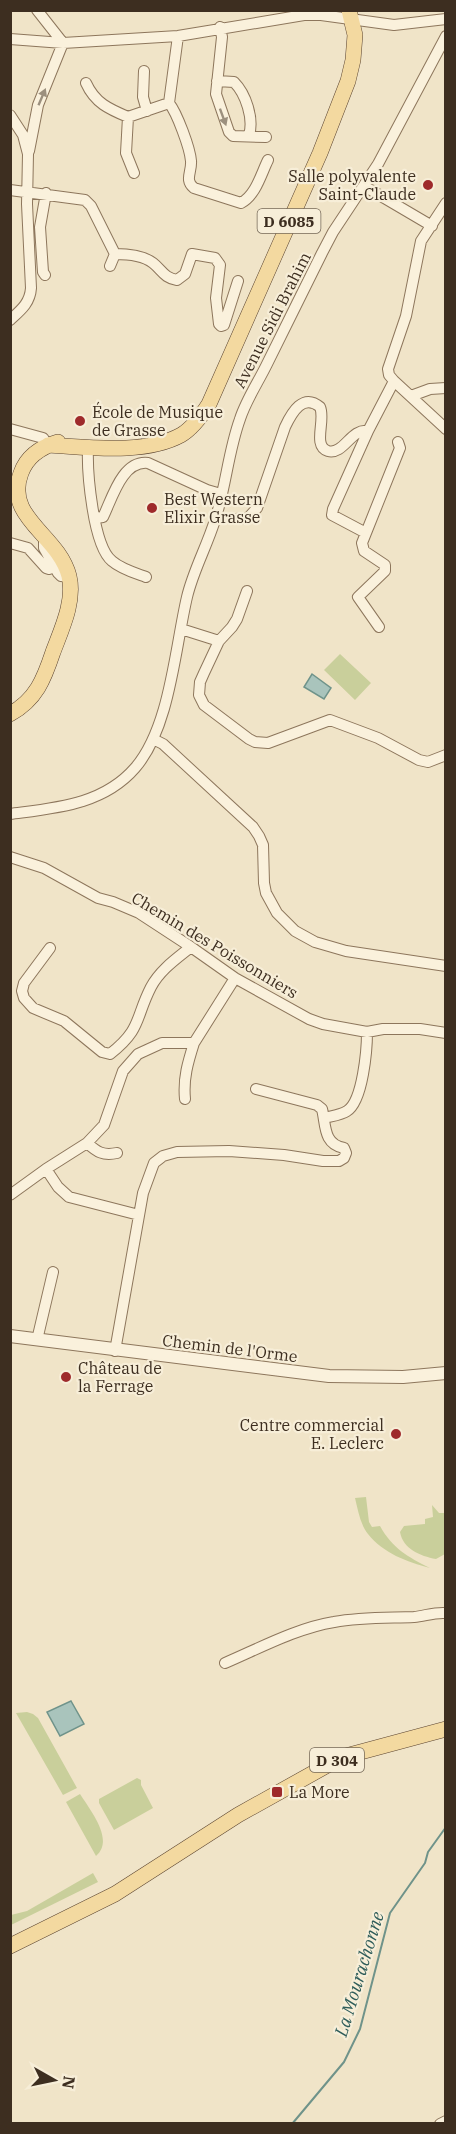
<svg xmlns="http://www.w3.org/2000/svg" width="456" height="2134" font-family="'IBM Plex Serif',serif">
<style>
.grass{fill:#c9cf9b}
.water{fill:#a9c4bc;stroke:#6f938a;stroke-width:1.5}
.lines{fill:none;stroke-linecap:round;stroke-linejoin:round}
.stream{stroke:#6f938a;stroke-width:2}
.minor-casing{stroke:#8d765c;stroke-width:12}
.tertiary-casing{stroke:#8d765c;stroke-width:14}
.primary-casing{stroke:#5b4430;stroke-width:16}
.minor{stroke:#faf1dc;stroke-width:10}
.tertiary{stroke:#faf1dc;stroke-width:12}
.primary{stroke:#f3d9a0;stroke-width:15}
.oneway{fill:#9c907e}
.poi-dot{fill:#9e2a2b;stroke:#f7eed8;stroke-width:2}
.labels{text-anchor:middle;dominant-baseline:central;stroke-width:4.5;stroke-linejoin:round;paint-order:stroke}
.shield{fill:#f7eed8;stroke:#756857;stroke-width:1.5}
.shield-label{font-size:15px;font-weight:bold;fill:#3d2e20}
.poi-label{font-size:16px;fill:#3d2e20;stroke:#f7eed8;text-anchor:start}
.street-label{font-size:16px;fill:#3d2e20;stroke:#f7eed8}
.water-label{font-size:18px;font-style:italic;fill:#2f5d5a;stroke:#f7eed8}
</style>
<rect width="100%" height="100%" fill="#f0e4c8"/>
<path class="grass" d="M340 654 371 683 355 700 324 670Z
M366 1497 369 1522 372 1527 380 1526C392 1548 408 1557 430 1568 407 1562 383 1553 368 1534 360 1524 358 1510 355 1498Z
M432 1505 439 1513H445V1554L436 1559C420 1556 403 1549 400 1532L404 1526 425 1524V1519L433 1517Z
M27 1712 33 1714 38 1718 77 1788 63 1795 16 1713Z
M137 1778 141 1780V1785L153 1808 114 1830 99 1803V1799Z
M80 1794C90 1810 115 1840 96 1856L66 1802Z
M93 1873 98 1882 11 1925V1915L27 1911Z"/>
<path class="water" d="M312 674 331 688 324 699 304 687Z
M71 1701 84 1724 60 1736 47 1712Z"/>
<g class="lines">
<path class="stream" d="M292 2124 344 2062 360 2029 390 1913 425 1863 428 1852 446 1827"/>
<g class="minor-casing">
<path id="minor" d="M220 27 222 37 216 94 229 132 233 136 266 137
M178 36 169 103C177 113 190 148 191 161 192 172 184 180 194 188L241 203C256 195 261 174 268 160
M10 39 63 43 178 36 304 15H321L394 25 446 19
M144 71 143 97 147 111
M217 81 234 82C246 94 254 119 249 135
M86 83C95 103 109 109 128 117L169 103
M10 115 23 135 28 154 27 204 31 288C30 303 21 310 10 320
M128 117 126 153 134 173
M29 151 38 105 63 43 37 10
M364 186 432 226
M10 190 85 200 91 206 115 254
M446 203 421 241 406 316 388 369 389 375 394 381 446 429
M110 266 115 254C127 254 144 256 153 263 162 270 164 278 177 280L185 274 192 254 215 258 220 265 216 298 219 324 221 326 224 325 238 281
M45 275 43 272 40 227 46 193
M411 396 430 389 446 388
M10 429 43 438 48 445
M88 448C87 472 93 546 112 561 121 569 135 573 146 577
M96 518 103 517C112 499 122 460 148 463L207 490 221 494
M236 519 248 518 257 508 285 427C292 412 303 393 320 407 326 420 312 446 328 451 344 455 351 428 368 431
M366 533 400 448 398 442
M44 535V548L58 573 61 576 69 577
M10 543 28 548 46 568 49 569 55 567
M247 591 237 619 232 627 219 641 204 673 200 682 199 695 204 705 249 739 255 742 268 743 330 720 378 738 419 760 428 762 446 755
M379 627 358 597 385 571V565L364 551 362 543 366 533 332 515 333 509 368 431 394 381
M181 629 219 641
M153 739 163 744 253 827 259 836 263 845 264 883 266 893 277 913 295 931 315 942 346 951 446 966
M10 814C55 808 103 805 135 768 170 728 175 648 187 597 193 571 207 546 215 520 226 487 228 452 240 419 246 400 259 381 268 362 286 326 304 289 322 253L333 232 378 164 446 36
M10 857 44 868 98 898 113 902 139 913 191 947 235 978 309 1019 323 1024 367 1032 383 1029H420L446 1033
M50 948 24 983 22 991 24 998 33 1008 64 1021 102 1052 110 1054C142 1029 135 1018 151 987 160 970 176 959 191 947
M185 1099C183 1078 188 1062 194 1043
M324 1118C332 1116 341 1115 347 1111 363 1101 367 1049 367 1032
M87 1143C97 1152 103 1156 117 1153
M46 1169 58 1187 69 1197 139 1215
M10 1195 46 1169 87 1143 104 1125 123 1071 138 1054 162 1043H194L235 978
M37 1340 53 1272
M115 1351 143 1193 154 1163 163 1156 177 1152 229 1151 284 1155 323 1161H339L344 1158 346 1153 344 1148C323 1144 326 1125 322 1109L317 1105 256 1089
M225 1663C260 1648 297 1628 334 1622 361 1617 387 1618 414 1617 425 1616 434 1612 446 1613
M440 2124 446 2121"/>
</g>
<g class="tertiary-casing">
<path id="tertiary" d="M10 1336 329 1376 403 1377 446 1373"/>
</g>
<g class="primary-casing">
<path id="primary" d="M48 445C87 447 145 455 181 435 193 428 202 415 209 404L320 153 348 81 353 60 355 35 349 10
M10 714C36 700 44 679 53 652 62 628 75 601 69 576 58 534 4 518 21 473 27 456 41 447 58 442
M10 1946 115 1894 238 1815 342 1757 446 1729"/>
</g>
<use href="#minor" class="minor"/>
<use href="#tertiary" class="tertiary"/>
<use href="#primary" class="primary"/>
</g>
<defs><path id="oneway-solid" d="M-6-.8H1V-3.2L6.5 0L1 3.2V.8H-6Z" transform="scale(1.5)"/></defs>
<g class="oneway">
<use href="#oneway-solid" transform="translate(42 97) rotate(-67)"/>
<use href="#oneway-solid" transform="translate(223 117) rotate(70)"/>
</g>
<g class="poi-dot">
<circle cx="428" cy="185" r="6"/>
<circle cx="80" cy="421" r="6"/>
<circle cx="152" cy="508" r="6"/>
<circle cx="66" cy="1377" r="6"/>
<circle cx="396" cy="1434" r="6"/>
<rect x="271" y="1786" width="12" height="12" rx="3"/>
</g>
<g class="labels">
<g class="shield">
<rect x="257.5" y="209" width="63" height="24" rx="4.5"/>
<rect x="310" y="1748" width="54" height="24" rx="4.5"/>
</g>
<g class="shield-label">
<text x="289" y="221">D 6085</text>
<text x="337" y="1760">D 304</text>
</g>
<g class="poi-label">
<text x="416" y="176" text-anchor="end">Salle polyvalente<tspan x="416" dy="18">Saint-Claude</tspan></text>
<text x="92" y="412">École de Musique<tspan x="92" dy="18">de Grasse</tspan></text>
<text x="164" y="499">Best Western<tspan x="164" dy="18">Elixir Grasse</tspan></text>
<text x="78" y="1368">Château de<tspan x="78" dy="18">la Ferrage</tspan></text>
<text x="384" y="1425" text-anchor="end">Centre commercial<tspan x="384" dy="18">E. Leclerc</tspan></text>
<text x="289" y="1792">La More</text>
</g>
<g class="street-label">
<text transform="translate(272 320) rotate(-63)">Avenue Sidi Brahim</text>
<text transform="translate(215 945) rotate(31)">Chemin des Poissonniers</text>
<text transform="translate(230 1348) rotate(7)">Chemin de l'Orme</text>
</g>
<g class="water-label">
<text transform="translate(359 1974) rotate(-73)">La Mourachonne</text>
</g>
</g>
<rect width="456" height="2134" fill="none" stroke="#3d2e20" stroke-width="24"/>
<g transform="translate(54 2080) rotate(99)" stroke="#f7eed8" stroke-width="4.5" paint-order="stroke">
<path d="M0-4.5L10 22L0 15L-10 22Z" fill="#3d2e20"/>
<text y="-9" font-size="16" font-weight="bold" text-anchor="middle" fill="#3d2e20">N</text>
</g>
</svg>
